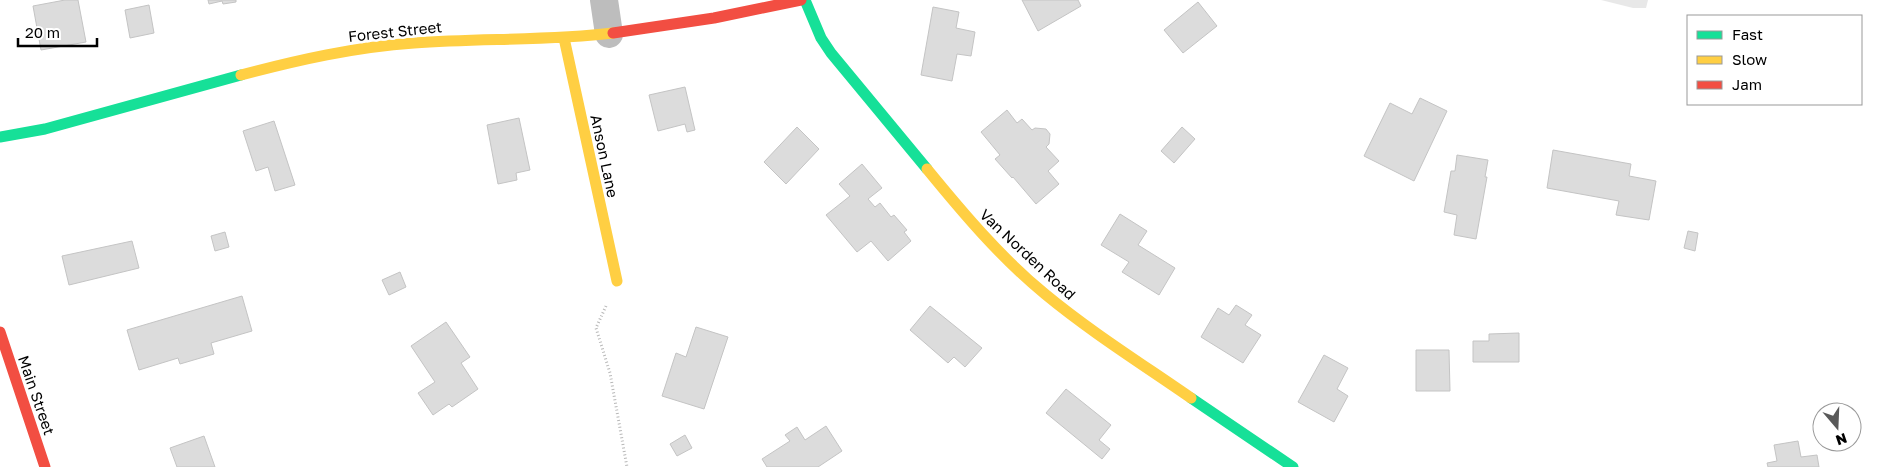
<svg xmlns="http://www.w3.org/2000/svg" width="1877" height="467" font-family="'Golos Text',sans-serif">
<style>
.green{fill:#e8e8e8}
.building{fill:#dcdcdc;stroke:#c4c4c4}
.lines{fill:none;stroke-linecap:round;stroke-linejoin:round}
.path{stroke:#b8b8b8;stroke-width:3;stroke-dasharray:1 2.5;stroke-linecap:butt}
.street{stroke:#bdbdbd;stroke-width:28}
.fast{stroke:#16e098;stroke-width:11}
.slow{stroke:#ffcf43;stroke-width:11}
.jam{stroke:#f24e42;stroke-width:11}
.labels{text-anchor:middle;dominant-baseline:central;stroke-width:5;stroke-linejoin:round;paint-order:stroke}
.street-label{font-size:15px;fill:#000;stroke:#fff}
</style>
<rect width="100%" height="100%" fill="#fff"/>
<path class="green" d="M1601 0H1648L1646 8H1633Z"/>
<path class="building" d="M65 0H78L86 42 41 50 33 6Z
M208 0H236V2L223 4 222 1 209 4Z
M1022 0H1078L1081 6 1038 31Z
M1198 2 1217 26 1183 53 1164 30Z
M149 5 154 33 130 38 125 10Z
M933 7 959 12 956 28 975 32 971 56 957 54 952 81 921 75Z
M685 87 695 130 687 132 685 124 658 131 649 95Z
M1420 98 1447 111 1414 181 1364 156 1390 103 1412 114Z
M1007 110 1017 123 1022 119 1032 130 1035 128 1046 129 1050 134 1049 144 1046 147 1059 161 1048 171 1059 184 1036 204 1013 177 1012 178 995 159 1000 155 981 132Z
M519 118 530 170 516 173 517 180 498 184 487 125Z
M274 121 295 185 275 191 268 167 256 171 243 131Z
M797 127 819 149 786 184 764 162Z
M1182 127 1195 139 1174 163 1161 151Z
M1553 150 1631 164 1629 176 1656 181 1649 220 1616 215 1619 201 1547 188Z
M1457 155 1488 160 1485 177H1487L1476 239 1454 235 1457 215 1444 212 1451 171H1455Z
M862 164 882 188 868 199 875 207 880 203 891 217 894 215 907 230 904 232 911 241 888 261 871 241 857 252 826 215 850 196 839 184Z
M1120 214 1147 231 1138 245 1175 268 1159 295 1122 272 1129 262 1101 245Z
M1688 231 1698 233 1695 251 1684 248Z
M225 232 229 247 215 251 211 236Z
M132 241 139 268 69 285 62 256Z
M400 272 406 287 389 295 382 280Z
M242 296 252 331 211 343 214 354 180 364 178 358 139 370 127 330Z
M1236 305 1252 315 1245 325 1261 335 1243 363 1201 337 1218 308 1229 315Z
M930 306 982 348 965 367 954 357 948 363 910 330Z
M446 322 470 357 461 363 478 389 452 407 449 404 433 415 418 393 435 382 411 346Z
M696 327 728 337 704 409 662 396 676 353 686 357Z
M1519 333V362H1473V341H1489V334Z
M1416 350H1449L1450 391H1416Z
M1324 355 1348 368 1337 389 1348 396 1334 422 1298 402Z
M1066 389 1111 425 1099 440 1110 449 1102 459 1046 413Z
M826 426 842 451 818 467H767L762 459 790 441 785 435 797 427 805 440Z
M685 435 692 448 677 456 670 444Z
M204 436 215 467H177L170 448Z
M1798 441 1801 457 1817 455 1819 467H1768L1767 463 1777 461 1774 445Z"/>
<g class="lines">
<path class="path" d="M606 306 596 328 610 373 627 467"/>
<path class="street" d="M604 0 609 34"/>
<path class="fast" d="M805 0 821 38 831 53 927 169
M0 137 45 129 241 75
M1191 398 1293 467"/>
<path class="slow" d="M564 38 617 281
M241 75C298 60 355 47 414 43 480 38 546 41 613 33
M927 169C963 213 1001 258 1045 294 1091 332 1142 364 1191 398"/>
<path class="jam" d="M613 33 714 18 801 0
M0 332 45 467"/>
</g>
<g class="labels">
<g class="street-label">
<text transform="translate(395 31) rotate(-6)">Forest Street</text>
<text transform="translate(605 156) rotate(78)">Anson Lane</text>
<text transform="translate(1028 254) rotate(43)">Van Norden Road</text>
<text transform="translate(37 395) rotate(71)">Main Street</text>
</g>
</g>
<rect x="1687" y="15" width="175" height="90" fill="#ffffff" stroke="#999999"/>
<rect x="1697" y="31" width="25" height="8" fill="#16e098" stroke="#999999"/>
<text x="1732" y="40" font-size="15" fill="#000000">Fast</text>
<rect x="1697" y="56" width="25" height="8" fill="#ffcf43" stroke="#999999"/>
<text x="1732" y="65" font-size="15" fill="#000000">Slow</text>
<rect x="1697" y="81" width="25" height="8" fill="#f24e42" stroke="#999999"/>
<text x="1732" y="90" font-size="15" fill="#000000">Jam</text>
<g transform="translate(1837 427) rotate(161)"><circle r="24" fill="#ffffff" stroke="#999999"/>
<path d="M0-4L9 19L0 12L-9 19Z" fill="#595959"/>
<text y="-8" font-size="14" font-weight="bold" text-anchor="middle" fill="#000000">N</text>
</g>
<path d="M18 38v8h79v-8" fill="none" stroke="#000000" stroke-width="2.5"/>
<text x="25" y="38" font-size="15" fill="#000000" stroke="#ffffff" stroke-width="4" paint-order="stroke">20 m</text>
</svg>
